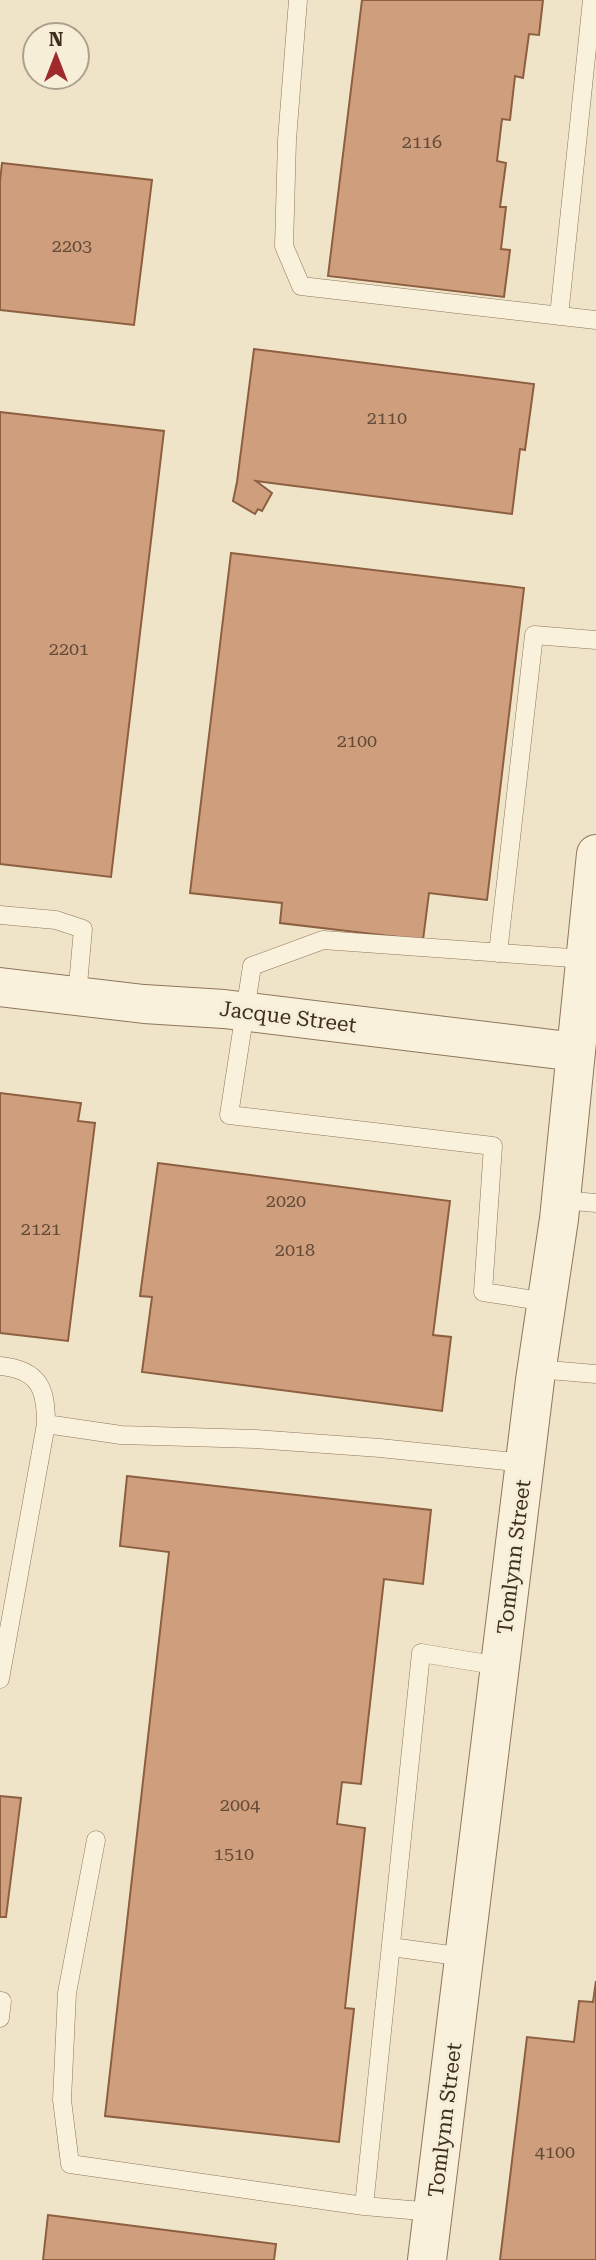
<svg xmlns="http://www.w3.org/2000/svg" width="596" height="2260" font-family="'Roboto Serif',serif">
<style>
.building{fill:#cf9f7d;stroke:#8d5f41;stroke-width:2}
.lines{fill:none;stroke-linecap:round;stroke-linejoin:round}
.service-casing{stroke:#8d765c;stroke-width:19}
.tertiary-casing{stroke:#8d765c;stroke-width:40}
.service{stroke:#faf1dc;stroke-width:18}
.tertiary{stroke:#faf1dc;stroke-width:38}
.labels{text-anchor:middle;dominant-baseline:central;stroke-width:6;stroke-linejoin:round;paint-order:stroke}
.number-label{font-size:18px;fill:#624a37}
.street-label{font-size:21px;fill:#3d2e20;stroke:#f7eed8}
</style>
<rect width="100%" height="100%" fill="#f0e4c8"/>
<path class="building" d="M362 0H543L539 35 529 34 523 78 515 76 510 120 502 119 497 161 506 163 500 207H506L501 249 510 250 504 297 328 276Z
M2 163 152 180 134 325 0 310V181Z
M254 349 534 384 525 450 520 449 512 514 256 481 272 493 262 511 258 509 255 514 233 501 237 482Z
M0 412 164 431 111 877 0 864Z
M231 553 524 588 487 900 429 893 423 940 280 923 282 903 190 893Z
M0 1093 81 1103 78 1121 95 1123 68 1341 0 1333Z
M158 1163 450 1201 433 1335 451 1337 442 1411 142 1372 152 1297 140 1296Z
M127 1476 431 1510 423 1584 384 1579 361 1784 342 1782 337 1824 365 1828 345 2008 354 2009 339 2142 105 2116 169 1552 120 1546Z
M0 1796 21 1798 6 1917H0Z
M596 1981V2260H500L527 2037 574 2042 579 2001 593 2002Z
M48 2215 276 2244 274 2260H43Z"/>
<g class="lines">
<g class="service-casing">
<path id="service" d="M298 0 287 140 284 246 301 286 596 320
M559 316 592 0
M0 915 56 920 83 929 77 996
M498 953 534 635 596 640
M562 1200 596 1203
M547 1302 483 1292 493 1146 229 1115 252 966 323 940 585 959
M0 1366C40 1370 46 1389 46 1424
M537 1369 596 1374
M0 1679 46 1424 121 1435 255 1439 380 1448 525 1463
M96 1840 67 1993 62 2100 70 2164 364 2206
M391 1947 465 1957
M0 2001H2L0 2018
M433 2212 364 2206 421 1653 500 1666"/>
</g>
<g class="tertiary-casing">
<path id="tertiary" d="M0 987 144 1004 224 1009 576 1052
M427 2260 535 1380 559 1219 596 854"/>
</g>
<use href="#service" class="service"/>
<use href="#tertiary" class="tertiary"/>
</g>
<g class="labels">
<g class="number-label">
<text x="422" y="141">2116</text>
<text x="72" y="245">2203</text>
<text x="387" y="417">2110</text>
<text x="69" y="648">2201</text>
<text x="357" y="740">2100</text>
<text x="286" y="1200">2020</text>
<text x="41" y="1228">2121</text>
<text x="295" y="1249">2018</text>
<text x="240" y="1804">2004</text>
<text x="234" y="1853">1510</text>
<text x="555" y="2151">4100</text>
</g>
<g class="street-label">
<text transform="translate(288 1017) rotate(7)">Jacque Street</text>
<text transform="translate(514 1557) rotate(-83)">Tomlynn Street</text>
<text transform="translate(445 2120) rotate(-83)">Tomlynn Street</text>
</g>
</g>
<g transform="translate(56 56)"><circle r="33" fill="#f7eed8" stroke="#ada18e" stroke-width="2"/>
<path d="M0-5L12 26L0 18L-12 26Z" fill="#9e2a2b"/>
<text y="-10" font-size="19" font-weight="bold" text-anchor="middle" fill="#3d2e20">N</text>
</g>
</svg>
